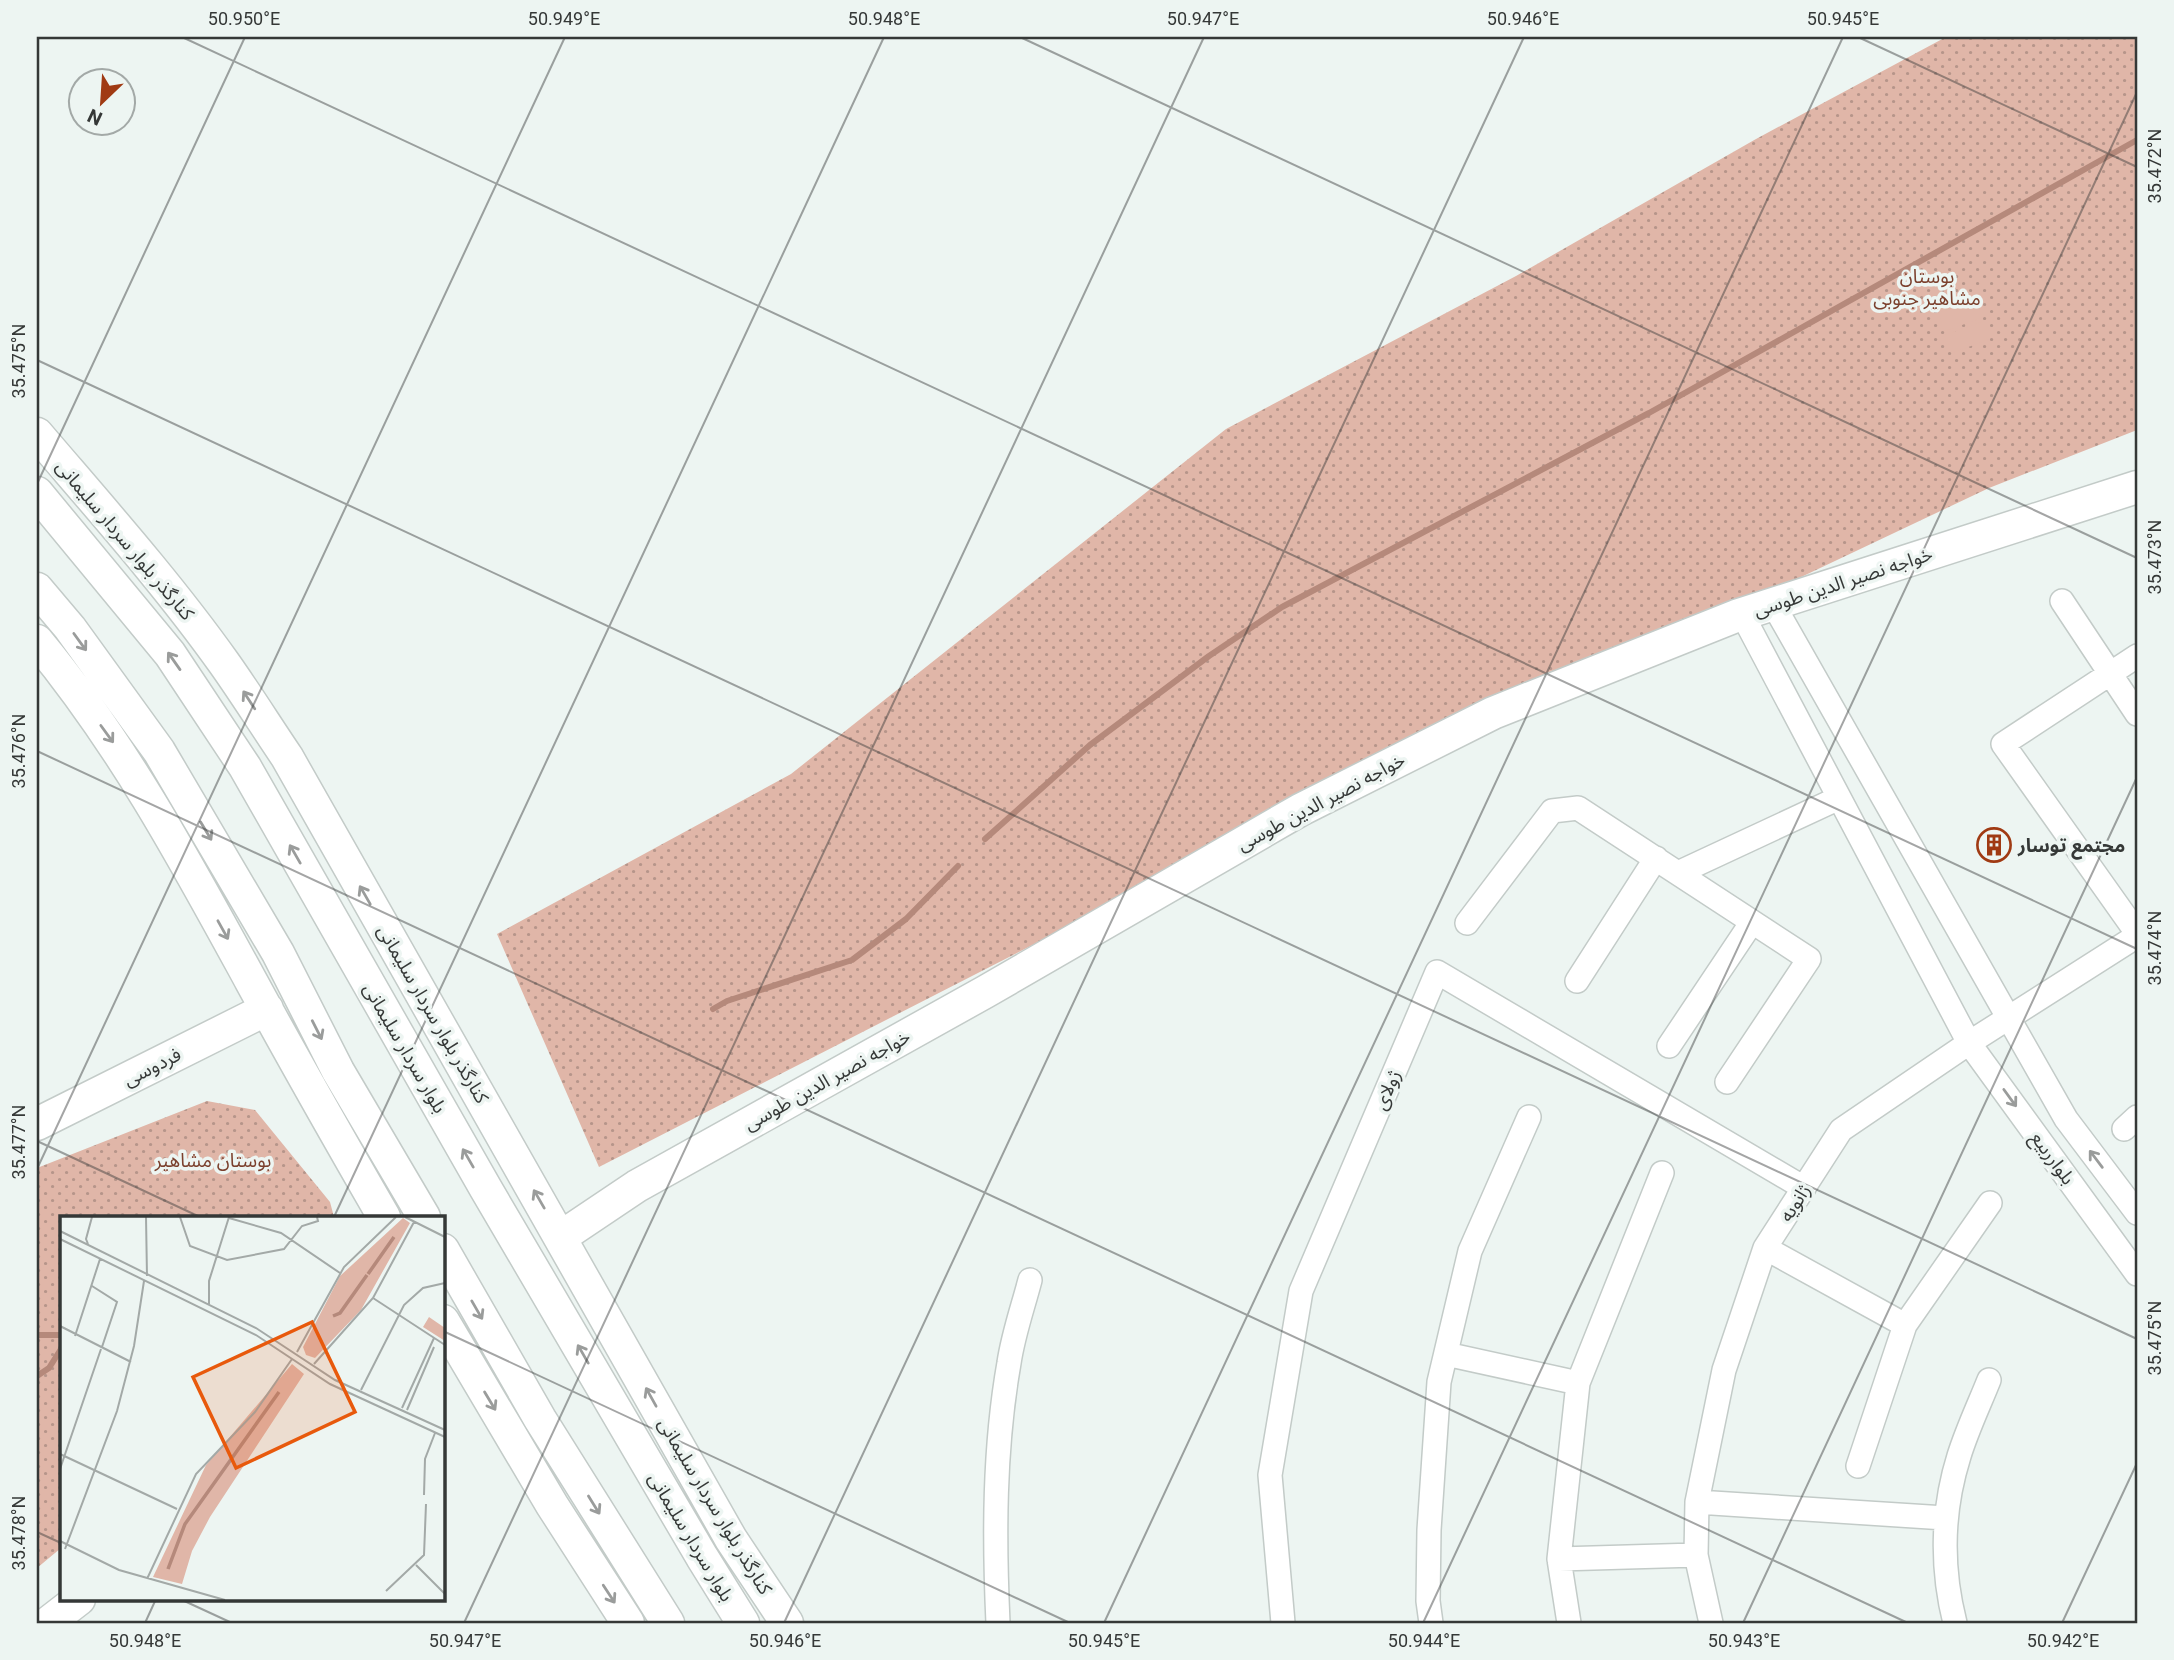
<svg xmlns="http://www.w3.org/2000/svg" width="2174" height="1660" font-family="Roboto,'Noto Sans Arabic',sans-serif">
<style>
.park{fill:url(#park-dots)}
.garden{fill:#e0b6a8}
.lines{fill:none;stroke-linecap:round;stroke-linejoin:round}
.stream{stroke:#b5897b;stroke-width:6}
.street-casing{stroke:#c3cbc8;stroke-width:26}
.secondary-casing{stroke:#c3cbc8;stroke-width:35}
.street{stroke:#fff;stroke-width:23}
.secondary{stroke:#fff;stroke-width:32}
.oneway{stroke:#9a9c9b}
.ticks{fill:none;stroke:#353837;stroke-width:2;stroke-opacity:0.45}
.labels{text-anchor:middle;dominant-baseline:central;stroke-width:7;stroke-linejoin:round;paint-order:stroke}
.park-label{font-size:19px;fill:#7b402d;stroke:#edf5f2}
.street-label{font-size:19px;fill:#353837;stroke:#edf5f2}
.poi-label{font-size:19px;font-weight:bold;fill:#353837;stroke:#edf5f2;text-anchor:start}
.inset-river{fill:none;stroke:#b5897b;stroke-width:3.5}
.inset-road{fill:none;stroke:#a3a9a7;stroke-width:2}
.view{fill:#e8590c;fill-opacity:0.15;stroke:#e8590c;stroke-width:3.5}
.inset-edge{fill:none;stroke:#353837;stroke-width:3.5}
.neatline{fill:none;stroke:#353837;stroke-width:2.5}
.ticks-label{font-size:18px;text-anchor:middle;fill:#353837}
</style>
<defs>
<pattern id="park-dots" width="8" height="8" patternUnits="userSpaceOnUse" patternTransform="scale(1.75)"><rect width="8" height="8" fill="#e0b6a8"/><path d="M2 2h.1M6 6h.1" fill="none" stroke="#b6958a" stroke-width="1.8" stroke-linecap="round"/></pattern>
</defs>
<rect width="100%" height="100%" fill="#edf5f2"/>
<path class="park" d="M1946 37H2137V430L1989 488 1134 893 599 1167 497 934 791 774 1226 429 1516 276 1756 139Z
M207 1101 255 1110 330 1202 334 1217H61V1548L37 1568V1168Z"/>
<path class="garden" d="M1977 299 1984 317 1945 331 1938 313Z
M1984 321 1990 339 1952 353 1945 335Z"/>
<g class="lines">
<path class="stream" d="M985 839 1090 745 1209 656 1282 607 1649 413 2137 140
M713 1009 727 1001 852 960 906 919 958 866
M37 1335H61
M37 1376 49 1368 61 1349"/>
<g class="street-casing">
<path id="street" d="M2062 601 2137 714
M1773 604 2066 1119 2137 1213
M1742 614 1969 1043 2137 1274
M2137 656 2003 744 2137 933
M1678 873 1839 798
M1467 923 1552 811 1578 808 1809 959 1727 1082
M1577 981 1656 858
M1669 1046 1752 922
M2124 1129 2137 1117
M1765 1248 1905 1325
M1446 1354 1578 1383
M1858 1466 1905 1325 1990 1203
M1697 1502 1945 1518
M1559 1559 1696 1555
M998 1623C994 1537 994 1448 1009 1363 1013 1335 1023 1307 1030 1280
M1283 1623 1270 1475 1301 1291 1437 972 1804 1188
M1431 1623 1428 1601 1429 1530 1439 1382 1470 1251 1529 1117
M1569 1623 1559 1559 1578 1383 1662 1173
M1711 1623 1696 1555 1697 1502 1724 1370 1765 1248 1841 1130 1969 1043 2137 936
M1955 1623C1941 1568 1942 1510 1959 1456 1967 1430 1979 1405 1989 1380"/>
</g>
<g class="secondary-casing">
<path id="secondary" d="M37 434C101 509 167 583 224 663 246 694 266 726 287 757L731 1539 787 1623
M37 493 170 654 245 767 486 1189 702 1557 743 1623
M37 589 70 628 159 751 278 953 338 1071 424 1217
M37 641C124 746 186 862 251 981 294 1060 339 1139 384 1217
M37 1124 267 1009
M561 1237 637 1186 985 992 1300 810 1493 713 1736 616 2137 487
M443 1250 540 1419 668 1623
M443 1321 552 1505 628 1623
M48 1623 79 1599"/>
</g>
<use href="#street" class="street"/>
<use href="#secondary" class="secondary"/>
</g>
<defs><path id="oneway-shaft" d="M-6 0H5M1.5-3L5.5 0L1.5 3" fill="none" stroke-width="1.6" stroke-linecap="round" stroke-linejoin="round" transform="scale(1.75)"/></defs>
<g class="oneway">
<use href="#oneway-shaft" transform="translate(80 642) rotate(54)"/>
<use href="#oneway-shaft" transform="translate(174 661) rotate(-125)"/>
<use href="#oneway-shaft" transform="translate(249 700) rotate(-123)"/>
<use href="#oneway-shaft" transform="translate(107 734) rotate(54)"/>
<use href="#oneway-shaft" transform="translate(206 831) rotate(59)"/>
<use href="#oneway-shaft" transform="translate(295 854) rotate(-120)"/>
<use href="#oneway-shaft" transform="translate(365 895) rotate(-120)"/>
<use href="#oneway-shaft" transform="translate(223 930) rotate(61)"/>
<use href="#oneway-shaft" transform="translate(317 1030) rotate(63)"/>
<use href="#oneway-shaft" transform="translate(2010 1098) rotate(54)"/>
<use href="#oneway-shaft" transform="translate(468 1158) rotate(-120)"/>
<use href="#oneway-shaft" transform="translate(2096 1159) rotate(-127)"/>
<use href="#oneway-shaft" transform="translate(539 1199) rotate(-120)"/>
<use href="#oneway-shaft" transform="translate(477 1310) rotate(60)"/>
<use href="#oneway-shaft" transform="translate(583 1354) rotate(-120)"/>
<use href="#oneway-shaft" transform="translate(651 1397) rotate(-119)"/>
<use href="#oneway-shaft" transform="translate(490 1401) rotate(59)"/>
<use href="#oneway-shaft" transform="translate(594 1505) rotate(58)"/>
<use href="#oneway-shaft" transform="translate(609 1594) rotate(57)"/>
</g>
<path class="ticks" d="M182 37 2137 949M1020 37 2137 558M1858 37 2137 167M37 360 2137 1339M37 484 245 37M37 751 1908 1623M37 1141 200 1217M37 1169 565 37M334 1217 884 37M443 1331 1070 1623M37 1532 61 1543M180 1599 232 1623M145 1623 156 1599M464 1623 1204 37M784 1623 1524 37M1104 1623 1843 37M1423 1623 2137 92M1743 1623 2137 777M2062 1623 2137 1463"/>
<defs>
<g id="building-ring" transform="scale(1.75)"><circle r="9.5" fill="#edf5f2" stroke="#a03a13" stroke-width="1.5"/><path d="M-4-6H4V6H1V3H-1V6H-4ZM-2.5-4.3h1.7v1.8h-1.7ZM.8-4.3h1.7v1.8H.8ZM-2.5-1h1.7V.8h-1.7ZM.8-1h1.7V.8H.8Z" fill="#a03a13"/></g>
</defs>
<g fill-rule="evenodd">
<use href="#building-ring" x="1994" y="845"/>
</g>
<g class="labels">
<g class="park-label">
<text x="1927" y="276">بوستان<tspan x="1927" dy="22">مشاهیر جنوبی</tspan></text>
<text x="213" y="1160">بوستان مشاهیر</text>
</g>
<g class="street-label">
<text transform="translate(125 540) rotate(50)">کنارگذر بلوار سردار سلیمانی</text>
<text transform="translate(1843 582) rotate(-18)">خواجه نصیر الدین طوسی</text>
<text transform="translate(1321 802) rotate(-28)">خواجه نصیر الدین طوسی</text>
<text transform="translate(433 1014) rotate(60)">کنارگذر بلوار سردار سلیمانی</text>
<text transform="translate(405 1048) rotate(60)">بلوار سردار سلیمانی</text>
<text transform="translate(152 1067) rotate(-27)">فردوسی</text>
<text transform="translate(827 1080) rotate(-29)">خواجه نصیر الدین طوسی</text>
<text transform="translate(1387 1090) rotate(-67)">ژولای</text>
<text transform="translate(2053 1158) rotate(54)">بلوارربیع</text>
<text transform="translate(1795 1203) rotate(-57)">ژانویه</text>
<text transform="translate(715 1506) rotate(59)">کنارگذر بلوار سردار سلیمانی</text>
<text transform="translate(691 1537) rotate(59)">بلوار سردار سلیمانی</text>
</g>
<g class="poi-label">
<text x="2018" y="845">مجتمع توسار</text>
</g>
</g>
<g transform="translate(60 1216)">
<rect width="385" height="385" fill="#edf5f2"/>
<path d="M343 2 350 7 301 94 255 142 246 139 243 131 280 60ZM369 101 385 112V125L363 111ZM232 148 244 158 150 301 132 335 122 368 93 361 146 249Z" fill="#e0b6a8"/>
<path class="inset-river" d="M308 58 334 21M273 100 280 97 307 59M108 353 125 308 219 176"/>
<path class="inset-road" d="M86 1 87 60M120 1 130 30 167 44 224 33 242 10 258 5 257 1M345 1 385 21M169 2 221 17 280 57M0 15 196 112 275 164 385 214M0 23 196 119 270 168 385 221M28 28 26 23 32 1M32 70 57 86 42 131M313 82 385 129M149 88V65L169 1M0 110 71 146M15 120 40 43M237 136 284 51 336 1M254 148 313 82 354 6M301 174 344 89 363 72 385 67M342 192 374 122M347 194 374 131M0 238 117 293M0 253 41 133M364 279 365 243 375 217M0 325 59 354 165 384M5 333 57 195 74 130 84 65M356 349 385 378M87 363 136 258 195 196 232 143M326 375 364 339 366 288"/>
<path class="view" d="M252 106 295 196 176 252 133 161Z"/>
<rect width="385" height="385" class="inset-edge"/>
</g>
<rect width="2174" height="1660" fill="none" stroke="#edf5f2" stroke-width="77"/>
<g transform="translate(102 102) rotate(205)"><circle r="33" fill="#edf5f2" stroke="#a3a9a7" stroke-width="2"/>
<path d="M0-5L12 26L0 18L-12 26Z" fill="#a03a13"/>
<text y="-10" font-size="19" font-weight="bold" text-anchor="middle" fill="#353837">N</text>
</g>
<rect x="38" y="38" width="2098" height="1584" class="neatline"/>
<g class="ticks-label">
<text x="244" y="25">50.950°E</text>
<text x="564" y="25">50.949°E</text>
<text x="884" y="25">50.948°E</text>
<text x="1203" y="25">50.947°E</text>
<text x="1523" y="25">50.946°E</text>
<text x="1843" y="25">50.945°E</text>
<text transform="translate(2155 166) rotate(-90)" y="6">35.472°N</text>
<text transform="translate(19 361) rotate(-90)" y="6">35.475°N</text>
<text transform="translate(2155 557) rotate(-90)" y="6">35.473°N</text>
<text transform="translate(19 751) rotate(-90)" y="6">35.476°N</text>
<text transform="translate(2155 948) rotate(-90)" y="6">35.474°N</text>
<text transform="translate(19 1142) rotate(-90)" y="6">35.477°N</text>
<text transform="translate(2155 1338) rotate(-90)" y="6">35.475°N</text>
<text transform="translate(19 1533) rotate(-90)" y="6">35.478°N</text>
<text x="145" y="1647">50.948°E</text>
<text x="465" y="1647">50.947°E</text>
<text x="785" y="1647">50.946°E</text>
<text x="1104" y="1647">50.945°E</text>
<text x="1424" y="1647">50.944°E</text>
<text x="1744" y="1647">50.943°E</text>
<text x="2063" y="1647">50.942°E</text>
</g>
</svg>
